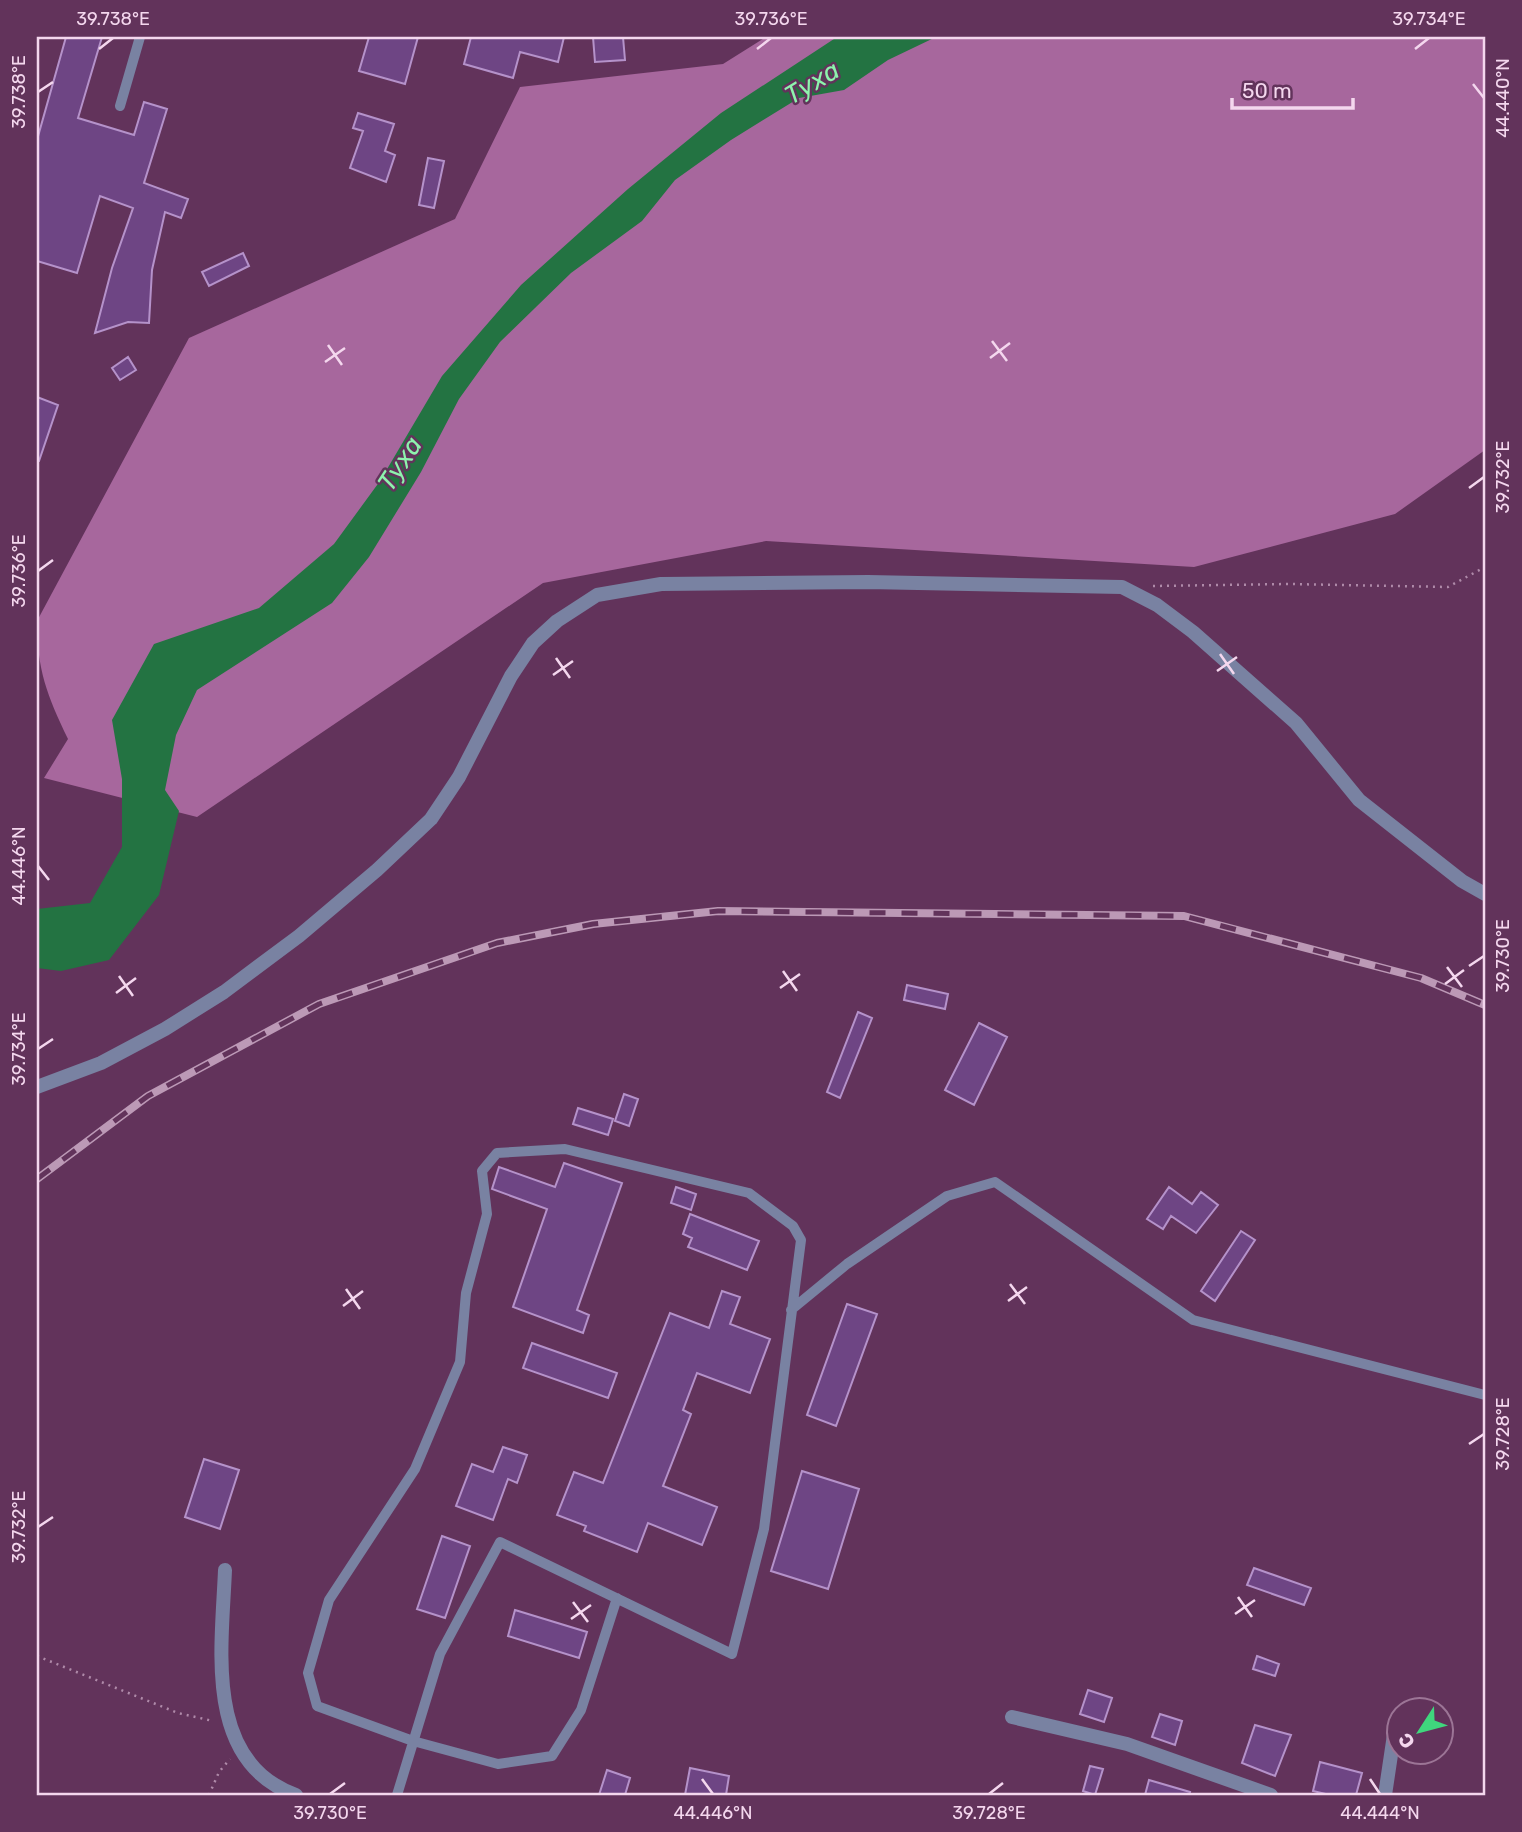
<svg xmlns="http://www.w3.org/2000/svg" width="1522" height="1832" font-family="Rubik,sans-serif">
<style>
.forest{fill:#a7679d}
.water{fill:#237342}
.building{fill:#6e4584;stroke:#b592ca;stroke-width:2}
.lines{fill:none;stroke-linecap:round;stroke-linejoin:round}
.path{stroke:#af8aa9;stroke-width:2.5;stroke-dasharray:2 5;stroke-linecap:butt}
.lane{stroke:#7982a2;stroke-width:10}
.street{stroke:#7982a2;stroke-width:14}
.rail-casing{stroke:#bc99b6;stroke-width:8}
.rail{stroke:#62335b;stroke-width:5;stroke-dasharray:16;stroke-linecap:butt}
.ticks{fill:none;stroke:#f4d7ee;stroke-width:2.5}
.labels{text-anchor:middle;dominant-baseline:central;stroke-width:5;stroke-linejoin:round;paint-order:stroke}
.water-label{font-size:26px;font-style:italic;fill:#8df4ad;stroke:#62335b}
.neatline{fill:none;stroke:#f4d7ee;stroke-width:2.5}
.ticks-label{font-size:18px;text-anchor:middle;fill:#f4d7ee}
</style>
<rect width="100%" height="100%" fill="#62335b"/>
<path class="forest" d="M766 37H1485V450L1395 514 1194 567 766 541 543 583 197 817 44 778 68 739C47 695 37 670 37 621L189 338 455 219 520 87 723 64Z"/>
<path class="water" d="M837 37H936L888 60 844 90 799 98 731 140 675 180 642 221 571 273 500 342 459 399 421 472 369 557 332 603 197 690 176 735 165 790 179 811 159 895 109 960 61 971 37 968V909L90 903 122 847V779L112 720 154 644 259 608 334 544 380 481 442 376 521 285 628 189 721 113Z"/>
<path class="building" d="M66 37H102L78 118 134 135 144 102 167 109 144 183 188 199 181 218 165 212 152 270 149 323 128 322 95 333 112 268 133 208 100 196 77 273 37 261V140Z
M369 37H418L405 84 359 71Z
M471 37H564L558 62 520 52 513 78 464 64Z
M593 37H623L625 60 595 62Z
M358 113 394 124 385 151 395 155 386 182 350 168 363 131 353 128Z
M428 158 444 161 434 208 419 205Z
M243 253 249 266 209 286 202 272Z
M128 357 136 370 120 380 112 368Z
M37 397 58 405 39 461H37Z
M907 985 948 994 945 1009 904 1000Z
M858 1012 872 1018 840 1098 827 1092Z
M979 1023 1007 1037 974 1105 945 1090Z
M624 1094 638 1099 629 1126 615 1121Z
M578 1108 613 1119 608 1135 573 1124Z
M564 1163 622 1183 577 1310 589 1315 583 1333 513 1307 547 1209 492 1189 499 1167 555 1187Z
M676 1187 696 1194 691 1210 671 1203Z
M1169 1187 1192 1204 1201 1192 1218 1205 1196 1233 1171 1216 1163 1229 1147 1219Z
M690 1214 759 1241 747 1270 688 1247 692 1238 683 1234Z
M1241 1231 1255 1240 1215 1301 1201 1291Z
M722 1291 740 1297 730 1324 770 1339 750 1393 697 1373 683 1410 691 1414 663 1486 717 1507 702 1545 648 1523 637 1552 584 1531 586 1526 557 1515 574 1472 603 1483 670 1313 709 1328Z
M847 1304 877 1314 836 1426 807 1415Z
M532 1343 617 1373 608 1398 523 1368Z
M503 1447 527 1455 517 1483 508 1479 493 1520 456 1506 472 1464 493 1472Z
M204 1459 239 1470 220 1529 185 1517Z
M802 1471 859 1489 828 1589 771 1571Z
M442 1536 470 1546 445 1618 417 1609Z
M1254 1568 1311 1588 1304 1605 1247 1585Z
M515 1610 587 1632 579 1658 508 1636Z
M1257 1656 1279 1664 1275 1676 1253 1669Z
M1088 1690 1112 1698 1104 1722 1080 1714Z
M1160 1714 1182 1721 1175 1745 1152 1737Z
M1255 1725 1291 1735 1275 1776 1242 1763Z
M1320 1762 1362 1773 1356 1795H1330L1313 1791Z
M1090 1766 1103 1769 1095 1795 1083 1791Z
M690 1768 729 1776 726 1795H685Z
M607 1770 630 1778 625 1795H599Z
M1149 1780 1190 1792 1189 1795H1145Z"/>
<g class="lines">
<path class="path" d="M1153 586 1289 584 1448 587 1485 567
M37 1656 178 1713 213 1721
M209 1795 219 1772 230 1759"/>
<path class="lane" d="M120 106 140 37
M791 1310 847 1264 947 1196 995 1182 1193 1320 1485 1395
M397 1795 440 1654 500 1542 732 1654 764 1529 801 1240 793 1226 749 1193 565 1149 497 1153 482 1171 487 1214 466 1293 460 1362 415 1469 329 1600 308 1673 317 1706 413 1741 498 1764 552 1756 581 1710 617 1598"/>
<path class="street" d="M37 1087 101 1063 165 1029 224 992 299 936 377 870 431 819 459 777 511 676 533 643 557 621 597 595 661 584 868 582 1122 587 1157 605 1193 632 1296 723 1359 800 1462 881 1485 894
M225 1570C222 1647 203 1762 296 1795
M1012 1717 1127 1744 1271 1795
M1385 1795 1395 1728"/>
<g class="rail-casing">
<path id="rail" d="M37 1179 148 1096 319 1004 497 943 593 924 718 911 1184 916 1421 978 1485 1005"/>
</g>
<use href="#rail" class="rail"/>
</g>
<path class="ticks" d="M99 49 113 38M757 49 771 38M1415 49 1429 38M1473 84 1484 98M38 92 53 82M992 341 1007 361M328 345 342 365M990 358 1010 343M325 362 345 348M1469 488 1484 477M38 571 53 560M1220 654 1234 674M556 658 570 678M1217 671 1237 657M553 675 573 661M38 866 49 880M1469 966 1484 956M1447 967 1462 987M783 971 797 991M119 976 133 996M1445 984 1464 970M780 988 800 974M116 993 136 978M38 1049 53 1039M1010 1284 1025 1304M346 1289 360 1309M1008 1301 1027 1287M343 1306 363 1291M1469 1444 1484 1434M38 1527 53 1517M1238 1597 1252 1617M573 1602 588 1622M1235 1614 1255 1600M571 1619 591 1605M702 1779 713 1794M1370 1779 1380 1794M330 1794 345 1783M989 1794 1003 1783"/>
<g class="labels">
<g class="water-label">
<text transform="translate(812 83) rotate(-31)">Туха</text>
<text transform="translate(400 464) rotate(-57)">Туха</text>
</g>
</g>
<rect width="1522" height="1832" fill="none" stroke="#62335b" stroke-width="77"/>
<g transform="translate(1420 1731) rotate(234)"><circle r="33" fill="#62335b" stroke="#9c7596" stroke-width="2"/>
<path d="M0-5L12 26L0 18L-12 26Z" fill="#3fd77d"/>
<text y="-10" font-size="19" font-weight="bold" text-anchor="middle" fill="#f4d7ee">С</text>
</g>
<path d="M1232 98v10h121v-10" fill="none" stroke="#f4d7ee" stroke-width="3.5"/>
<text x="1242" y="98" font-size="21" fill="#f4d7ee" stroke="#62335b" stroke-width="5" paint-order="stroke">50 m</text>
<rect x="38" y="38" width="1446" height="1756" class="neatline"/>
<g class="ticks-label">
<text x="113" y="25">39.738°E</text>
<text x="771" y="25">39.736°E</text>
<text x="1429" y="25">39.734°E</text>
<text transform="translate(19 92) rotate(-90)" y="6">39.738°E</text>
<text transform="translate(1503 98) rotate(-90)" y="6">44.440°N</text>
<text transform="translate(1503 477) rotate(-90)" y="6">39.732°E</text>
<text transform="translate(19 571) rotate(-90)" y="6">39.736°E</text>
<text transform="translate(19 866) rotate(-90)" y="6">44.446°N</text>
<text transform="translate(1503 956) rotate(-90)" y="6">39.730°E</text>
<text transform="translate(19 1049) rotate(-90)" y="6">39.734°E</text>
<text transform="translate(1503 1434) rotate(-90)" y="6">39.728°E</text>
<text transform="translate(19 1527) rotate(-90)" y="6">39.732°E</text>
<text x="330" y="1819">39.730°E</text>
<text x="713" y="1819">44.446°N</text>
<text x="989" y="1819">39.728°E</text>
<text x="1380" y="1819">44.444°N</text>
</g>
</svg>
